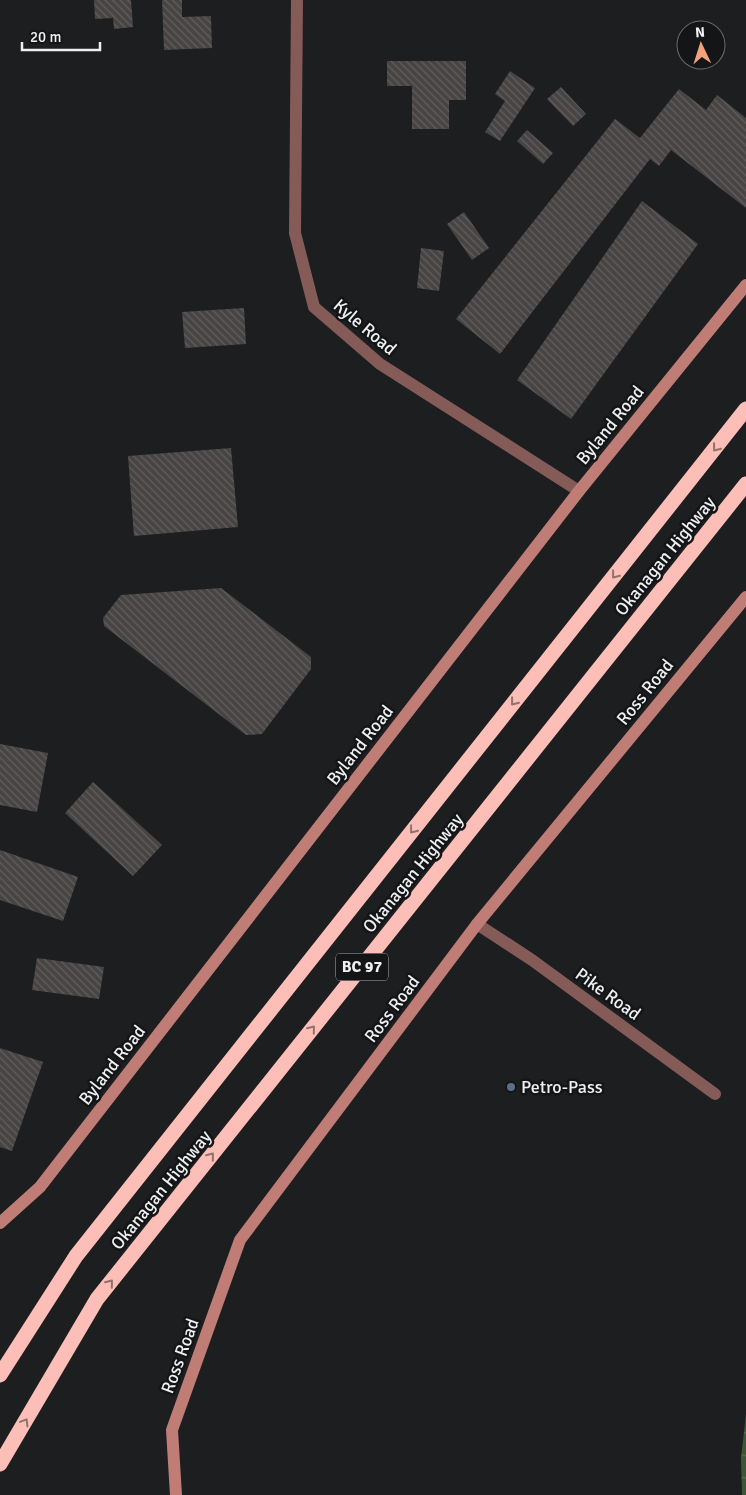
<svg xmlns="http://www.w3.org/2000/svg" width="746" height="1495" font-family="Signika,sans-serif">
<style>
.forest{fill:url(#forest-crowns)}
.building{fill:url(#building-back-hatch)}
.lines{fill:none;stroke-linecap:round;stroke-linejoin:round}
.street{stroke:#845b56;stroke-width:12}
.secondary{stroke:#bf7d76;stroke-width:12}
.highway{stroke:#fcbeb6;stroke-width:15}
.oneway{stroke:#93726e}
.service-dot{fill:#5c6f8a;stroke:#131517;stroke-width:2}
.labels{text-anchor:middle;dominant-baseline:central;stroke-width:5;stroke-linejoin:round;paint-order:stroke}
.shield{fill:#131517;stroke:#adaeb0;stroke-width:1}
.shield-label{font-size:16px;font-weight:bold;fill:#eff0f1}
.street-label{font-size:18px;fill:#eff0f1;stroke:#131517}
.poi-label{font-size:18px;fill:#eff0f1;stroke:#131517;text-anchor:start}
</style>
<defs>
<pattern id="forest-crowns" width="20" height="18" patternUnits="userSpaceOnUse" patternTransform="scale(1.25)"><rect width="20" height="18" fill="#3b5736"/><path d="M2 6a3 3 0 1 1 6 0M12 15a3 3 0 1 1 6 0" fill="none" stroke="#586f54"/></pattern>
<pattern id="building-back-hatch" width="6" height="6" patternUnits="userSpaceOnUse" patternTransform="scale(1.25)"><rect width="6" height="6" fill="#474443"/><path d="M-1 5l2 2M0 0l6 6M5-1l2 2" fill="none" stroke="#625f5f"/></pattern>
</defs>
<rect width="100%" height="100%" fill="#1c1e20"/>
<path class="forest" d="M746 1414V1495H742L741 1458Z"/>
<path class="building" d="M94 0H131L133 27 114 29 113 18 95 19Z
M162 0H182V17L211 16 212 48 164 50Z
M387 61H466V100H449V129H412V86H387Z
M510 71 535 88 500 141 485 132 505 101 495 94Z
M561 87 586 114 573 126 547 99Z
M679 89 706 110 717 95 746 118V208L671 150 659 166 650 159 500 354 456 319 615 119 640 138Z
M527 130 553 153 543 164 517 141Z
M642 201 698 244 571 419 517 380Z
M464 212 489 248 472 260 447 224Z
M421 248 444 251 439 291 417 288Z
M244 308 246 344 185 348 182 312Z
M231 448 238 527 134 536 128 456Z
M221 588 311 657V669L262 734 246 735 104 626 103 618 121 595Z
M0 744 48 753 37 812 0 805Z
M93 782 162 845 133 876 65 813Z
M0 850 78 877 63 921 0 900Z
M37 958 104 967 99 999 32 990Z
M0 1048 43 1062 12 1151 0 1147Z"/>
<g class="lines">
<path class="street" d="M297 0 295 233 314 307 380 364 579 491
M477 924 532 960 715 1094"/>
<path class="secondary" d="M0 1223 40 1187 579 491 746 285
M176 1495 172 1430 240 1240 477 924 746 597"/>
<path class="highway" d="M0 1375 76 1256 746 409
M0 1464 97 1299 746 484"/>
</g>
<defs><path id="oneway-chevron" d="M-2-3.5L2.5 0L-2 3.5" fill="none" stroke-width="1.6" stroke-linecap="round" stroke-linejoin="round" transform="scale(1.25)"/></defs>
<g class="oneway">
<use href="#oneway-chevron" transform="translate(716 448) rotate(128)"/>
<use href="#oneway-chevron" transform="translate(615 575) rotate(128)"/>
<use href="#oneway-chevron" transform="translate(514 702) rotate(128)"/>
<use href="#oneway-chevron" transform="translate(413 830) rotate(128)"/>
<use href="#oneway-chevron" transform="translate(312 1029) rotate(-51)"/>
<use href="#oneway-chevron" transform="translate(211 1156) rotate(-51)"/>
<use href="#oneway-chevron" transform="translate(110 1283) rotate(-51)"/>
<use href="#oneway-chevron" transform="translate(25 1422) rotate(-59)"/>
</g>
<circle class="service-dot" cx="511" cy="1087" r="5"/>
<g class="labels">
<rect class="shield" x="336" y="953.5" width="52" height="27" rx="4"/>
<g class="shield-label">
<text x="362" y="967">BC 97</text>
</g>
<g class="street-label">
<text transform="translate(365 327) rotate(40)">Kyle Road</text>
<text transform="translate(610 425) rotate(-51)">Byland Road</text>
<text transform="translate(665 556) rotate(-51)">Okanagan Highway</text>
<text transform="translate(645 692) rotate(-51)">Ross Road</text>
<text transform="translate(360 745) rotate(-52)">Byland Road</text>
<text transform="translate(413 873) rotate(-51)">Okanagan Highway</text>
<text transform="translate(608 994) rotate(36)">Pike Road</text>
<text transform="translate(392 1009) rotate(-53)">Ross Road</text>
<text transform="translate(112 1065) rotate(-52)">Byland Road</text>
<text transform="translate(161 1190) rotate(-51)">Okanagan Highway</text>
<text transform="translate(180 1356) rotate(-70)">Ross Road</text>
</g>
<g class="poi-label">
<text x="521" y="1087">Petro-Pass</text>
</g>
</g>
<g transform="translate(701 45) rotate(356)"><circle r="24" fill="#131517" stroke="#6b6d6e"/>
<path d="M0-4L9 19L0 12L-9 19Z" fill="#f1a27b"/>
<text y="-8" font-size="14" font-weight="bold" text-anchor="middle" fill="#eff0f1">N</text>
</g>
<path d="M22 42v8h78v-8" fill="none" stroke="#eff0f1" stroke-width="2.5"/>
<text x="30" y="42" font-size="15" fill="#eff0f1" stroke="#131517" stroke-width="4" paint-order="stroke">20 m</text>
</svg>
